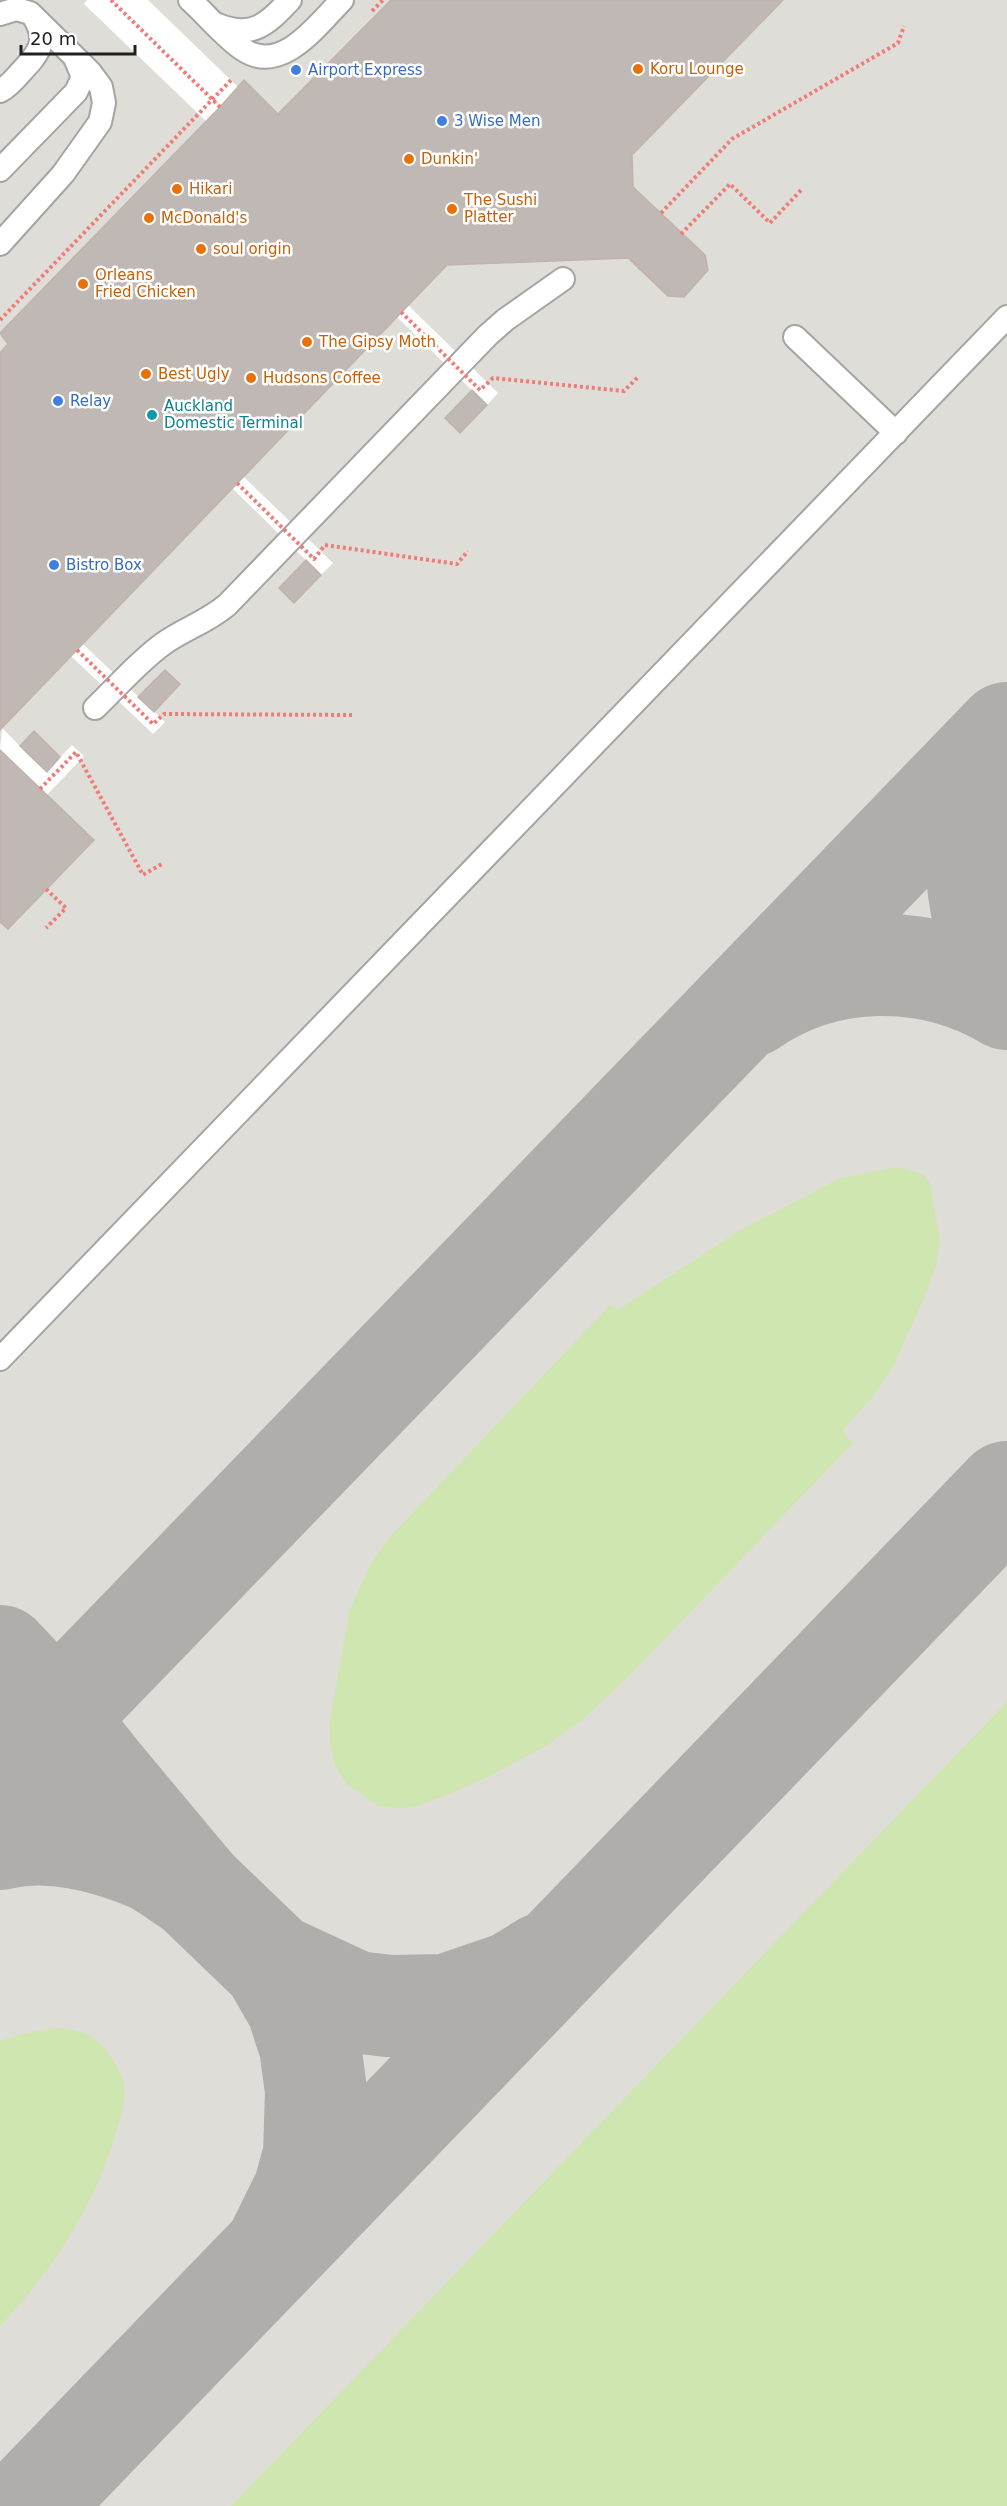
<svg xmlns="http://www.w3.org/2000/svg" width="1007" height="2506" font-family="'DejaVu Sans',sans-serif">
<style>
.airport{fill:#dfddd8}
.grass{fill:#cfe6b1}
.pier{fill:#fff}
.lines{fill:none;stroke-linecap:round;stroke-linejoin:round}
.taxiway{stroke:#afaeaa;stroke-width:102}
.building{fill:#c0b8b4;stroke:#c1b3ab;stroke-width:1.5}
.service-casing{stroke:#a4a4a4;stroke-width:26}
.path{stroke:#f07c78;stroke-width:4;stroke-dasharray:3 3;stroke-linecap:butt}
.service{stroke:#fff;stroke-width:22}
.path-bridge{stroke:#f07c78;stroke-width:4;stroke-dasharray:3 3;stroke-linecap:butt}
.food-dot{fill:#e8710a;stroke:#fff;stroke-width:2}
.shop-dot{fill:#3f7fe0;stroke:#fff;stroke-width:2}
.culture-dot{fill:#0f9aa8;stroke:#fff;stroke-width:2}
.labels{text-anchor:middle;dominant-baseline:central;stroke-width:5;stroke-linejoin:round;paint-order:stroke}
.food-label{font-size:15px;fill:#c56008;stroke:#fff;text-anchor:start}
.shop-label{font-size:15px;fill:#366cbe;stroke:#fff;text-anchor:start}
.culture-label{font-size:15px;fill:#0d838f;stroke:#fff;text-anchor:start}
</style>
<rect width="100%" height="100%" fill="#f0ede7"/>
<path class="airport" d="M0 0H1007V2506H0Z"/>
<path class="grass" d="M896 1167 923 1174 930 1183 940 1239 936 1265 923 1300 893 1367 875 1394 842 1431 853 1443 626 1679 583 1719 549 1744 490 1776 447 1795 414 1807 396 1808 378 1806 348 1785 335 1767 330 1745 329 1724 350 1609 370 1565 387 1540 610 1305 618 1310 737 1232 840 1178Z
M1007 1702V2506H231Z
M57 2028C65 2029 76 2030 84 2033 94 2037 102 2044 108 2053 114 2061 120 2071 123 2081 127 2096 122 2112 118 2126 98 2200 53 2271 0 2326V2041L26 2033Z"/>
<path class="pier" d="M87 0H148L239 88 206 121 84 4Z
M408 305 498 393 487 405 397 317Z
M244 477 333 563 321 575 232 488Z
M83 644 165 722 153 734 71 656Z
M2 728 46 772 72 745 84 756 47 795 0 750Z"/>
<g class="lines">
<path class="taxiway" d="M1007 743C966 822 967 900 1007 978
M750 1006C826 953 928 952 1007 999
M0 1656 36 1694 99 1774 195 1889 273 1964 297 2006 310 2046 316 2091 314 2155 304 2191 280 2240
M0 1774 1007 733
M0 1839C49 1827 105 1841 149 1860 163 1866 176 1877 189 1885
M273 1964 355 2002 389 2006 447 2005 514 1982 545 1963
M28 2506 1007 1492"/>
</g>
<path class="building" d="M391 0H783L632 155 633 187 705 255 708 270 684 297 668 296 628 258 447 265 0 730V353L8 344 0 333 220 107 244 80 278 114Z
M472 390 487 405 460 433 445 418Z
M306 560 321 575 294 603 279 588Z
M165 670 180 684 154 712 138 697Z
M34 731 60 757 47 772 20 746Z
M0 750 94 840 8 929 0 922Z"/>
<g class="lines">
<g class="service-casing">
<path id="service" d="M190 0C206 14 227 40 244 50 282 75 319 23 342 0
M0 14 16 9 30 13 90 72 101 87 104 103 100 122 63 174 0 244
M218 25C253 39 267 24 290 0
M0 91C8 87 15 79 21 72 37 55 49 42 35 19
M0 170 76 92 83 77 75 58
M795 337 896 433
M95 708C117 687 138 662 163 644 184 629 207 622 227 605L488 335 505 320 563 279
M0 1359 1007 317"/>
</g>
<path class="path" d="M111 0 220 107
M372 11 383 0
M661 213 732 139 898 43 904 26
M681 234 730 184 770 223 802 189
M0 320 232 79
M40 789 76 752 143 875 162 864
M46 889 66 908 46 928"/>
<use href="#service" class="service"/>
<path class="path-bridge" d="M401 312 480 390 493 378 624 391 638 377
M237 483 314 559 325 545 457 564 468 551
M77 650 153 724 164 714 352 715"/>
</g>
<g class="food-dot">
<circle cx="638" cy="69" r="6"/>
<circle cx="409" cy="159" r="6"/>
<circle cx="177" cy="189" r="6"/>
<circle cx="452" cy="209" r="6"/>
<circle cx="149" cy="218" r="6"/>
<circle cx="201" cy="249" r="6"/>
<circle cx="83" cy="284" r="6"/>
<circle cx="307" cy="342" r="6"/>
<circle cx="146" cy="374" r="6"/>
<circle cx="251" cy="378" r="6"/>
</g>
<g class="shop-dot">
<circle cx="296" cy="70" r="6"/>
<circle cx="442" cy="121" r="6"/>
<circle cx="58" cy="401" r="6"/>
<circle cx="54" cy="565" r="6"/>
</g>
<circle class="culture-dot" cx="152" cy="415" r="6"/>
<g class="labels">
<g class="food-label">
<text x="650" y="69">Koru Lounge</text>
<text x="421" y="159">Dunkin'</text>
<text x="189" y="189">Hikari</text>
<text x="464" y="200">The Sushi<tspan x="464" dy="17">Platter</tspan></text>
<text x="161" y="218">McDonald's</text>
<text x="213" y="249">soul origin</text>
<text x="95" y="275">Orleans<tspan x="95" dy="17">Fried Chicken</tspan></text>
<text x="319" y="342">The Gipsy Moth</text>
<text x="158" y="374">Best Ugly</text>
<text x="263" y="378">Hudsons Coffee</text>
</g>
<g class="shop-label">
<text x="308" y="70">Airport Express</text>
<text x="454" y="121">3 Wise Men</text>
<text x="70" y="401">Relay</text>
<text x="66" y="565">Bistro Box</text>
</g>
<g class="culture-label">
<text x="164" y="406">Auckland<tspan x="164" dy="17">Domestic Terminal</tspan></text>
</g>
</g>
<path d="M21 45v9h114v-9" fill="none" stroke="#202020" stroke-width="3"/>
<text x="30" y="45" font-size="18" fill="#202020" stroke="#ffffff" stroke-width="4.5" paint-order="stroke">20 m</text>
</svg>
